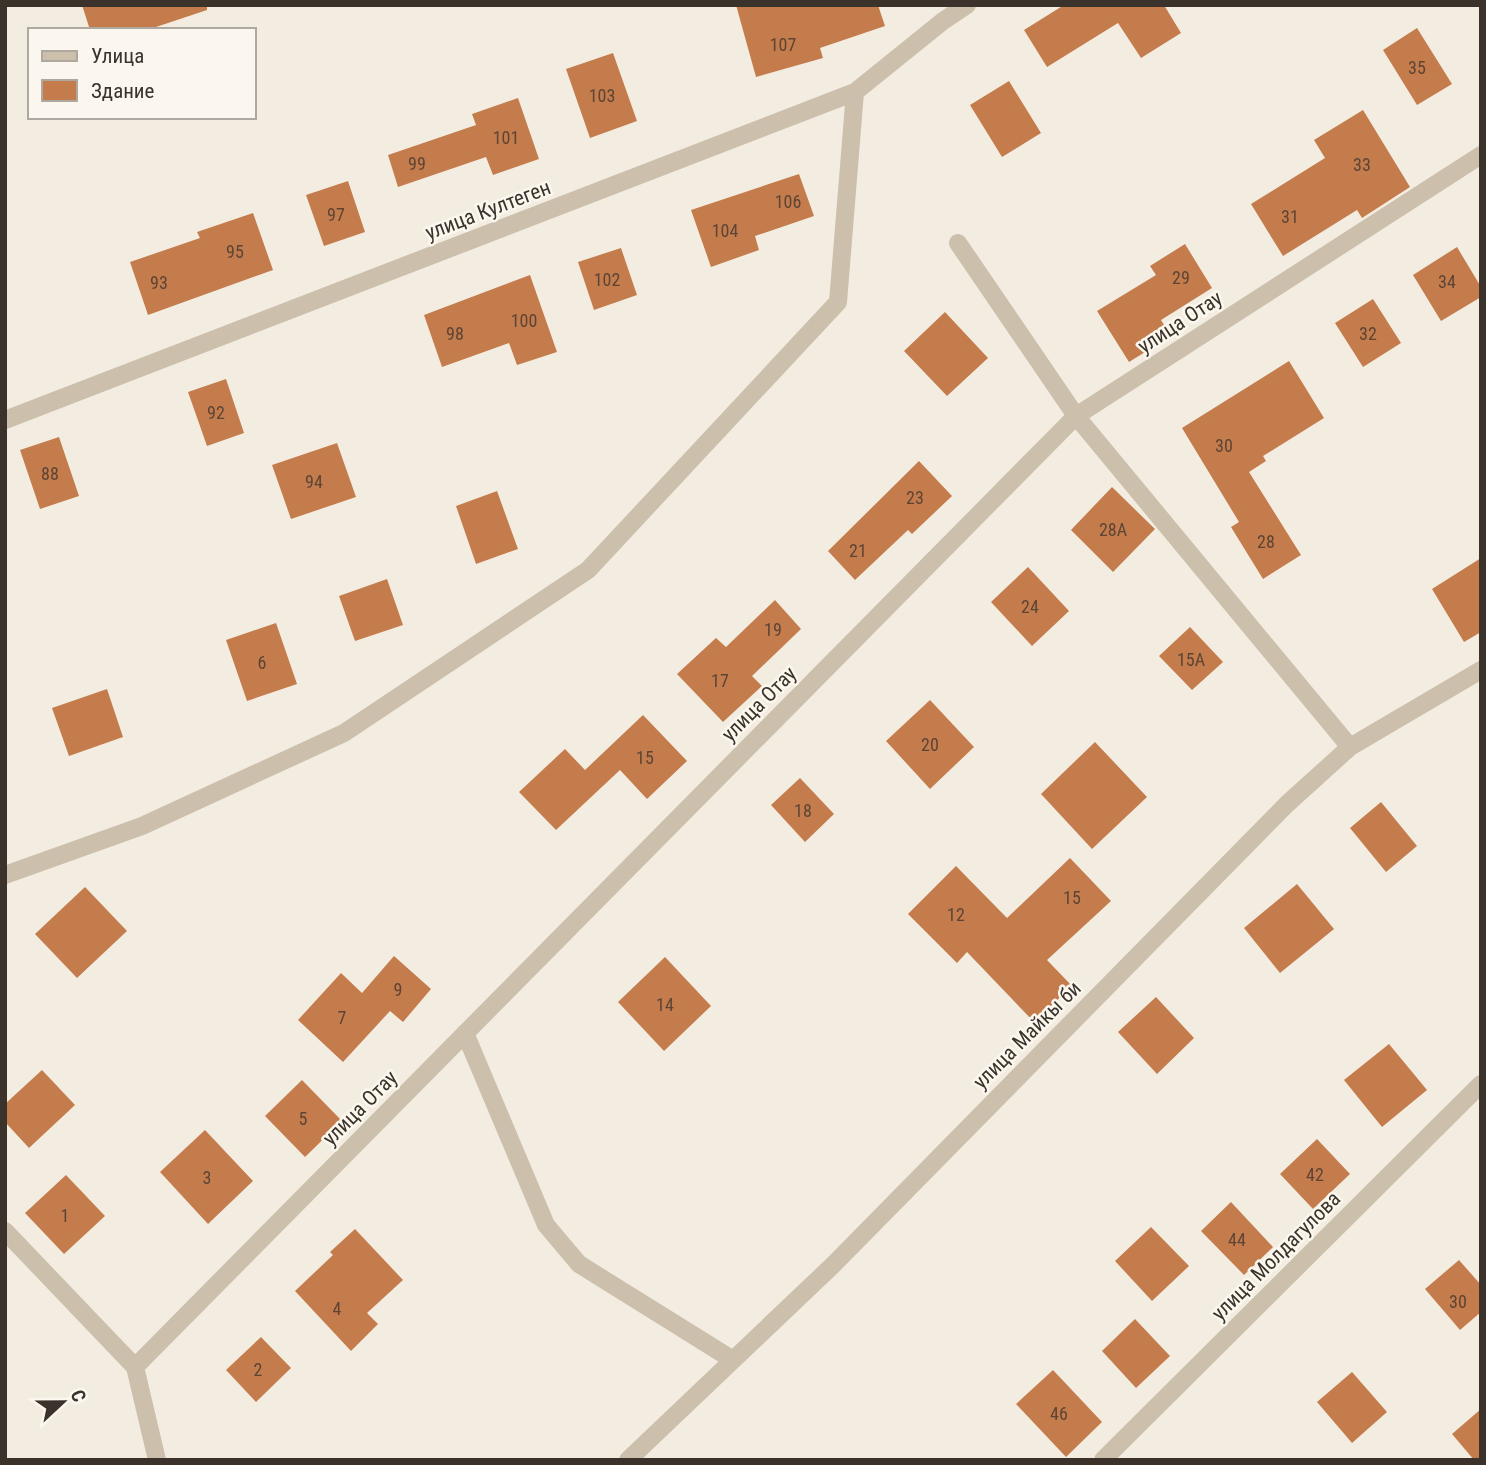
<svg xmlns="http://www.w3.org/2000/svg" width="1486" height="1465" font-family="'Roboto Condensed',sans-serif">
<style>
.building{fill:#c57c4d}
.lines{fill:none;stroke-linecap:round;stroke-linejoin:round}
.minor{stroke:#ccbfac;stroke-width:18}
.labels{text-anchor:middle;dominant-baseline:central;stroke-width:5;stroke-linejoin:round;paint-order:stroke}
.number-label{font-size:18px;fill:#5d4434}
.street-label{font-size:21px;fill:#3a322b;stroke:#fbf7ee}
</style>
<rect width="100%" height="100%" fill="#f3ede1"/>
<path class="building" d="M82 5H207V10L147 30H90Z
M736 5H878L885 26 820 48 823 58 756 77Z
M1064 5H1164L1181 33 1141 58 1118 23 1047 67 1024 30Z
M1417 28 1452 84 1417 105 1383 50Z
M613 53 637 121 590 138 566 69Z
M1009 81 1041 133 1002 157 970 105Z
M518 98 539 159 493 175 486 157 398 187 388 155 476 125 472 114Z
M1363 110 1410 187 1362 218 1357 210 1283 256 1251 204 1325 158 1314 140Z
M799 174 814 216 755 236 759 250 711 267 691 210Z
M348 181 365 232 324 246 306 195Z
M253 213 273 270 148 315 130 262 200 238 197 232Z
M1185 244 1212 288 1161 320 1171 336 1129 362 1097 311 1156 275 1150 266Z
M1457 247 1481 287V297L1441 321 1413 275Z
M621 248 637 295 594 310 578 262Z
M530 275 557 352 517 365 509 343 442 367 424 315Z
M1373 299 1401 343 1363 367 1335 323Z
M945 312 988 358 947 396 904 351Z
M1289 361 1324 418 1263 456 1266 461 1249 472 1301 555 1263 579 1231 527 1239 522 1182 428Z
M226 379 244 433 207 446 188 392Z
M59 437 79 496 40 509 20 450Z
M337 443 356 497 291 519 272 465Z
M919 461 952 496 912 534 908 530 855 580 828 551Z
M1112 487 1155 529 1113 572 1071 530Z
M497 491 518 549 476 564 456 506Z
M1481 558V632L1464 642 1432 589Z
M1028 567 1069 611 1032 646 991 602Z
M387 579 403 625 355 641 339 596Z
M775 600 801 629 752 676 762 686 723 722 677 674 716 638 726 647Z
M276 623 297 684 247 701 226 640Z
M1190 627 1223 662 1192 690 1159 656Z
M107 689 123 737 69 756 52 708Z
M930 700 974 747 930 789 886 741Z
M643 715 687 761 647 799 620 770 556 830 519 792 565 749 585 770Z
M1095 742 1147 797 1092 849 1041 794Z
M800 778 834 814 805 842 771 805Z
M1381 802 1417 846 1386 872 1350 828Z
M1070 858 1111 901 1047 960 1072 986 1034 1022 967 952 957 963 908 914 956 866 1007 918Z
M1297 884 1334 929 1280 973 1244 928Z
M85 887 127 931 77 978 35 934Z
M394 956 431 989 403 1022 390 1011 343 1062 298 1020 341 973 362 993Z
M665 957 711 1006 664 1051 618 1002Z
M1156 997 1194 1038 1157 1074 1118 1032Z
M1389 1044 1427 1090 1382 1127 1344 1080Z
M42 1070 75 1105 29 1148 5 1122V1104Z
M302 1080 342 1121 305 1157 265 1116Z
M205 1130 253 1181 208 1224 160 1172Z
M1317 1139 1350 1174 1313 1209 1280 1174Z
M66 1175 105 1216 64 1254 25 1213Z
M1231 1202 1273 1247 1244 1275 1201 1231Z
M1151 1227 1189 1266 1152 1301 1115 1261Z
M355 1229 403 1280 367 1313 378 1324 351 1351 295 1291 333 1255 330 1252Z
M1459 1260 1481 1285V1312L1460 1330 1425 1289Z
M1135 1319 1170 1356 1136 1388 1102 1351Z
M261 1337 291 1368 256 1402 226 1370Z
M1053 1370 1102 1422 1066 1457 1016 1404Z
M1352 1372 1387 1412 1352 1443 1317 1402Z
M1481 1409V1460H1474L1452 1434Z"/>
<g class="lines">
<path class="minor" d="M958 243 1076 416 1350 747
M5 420 855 92 943 21 967 5
M5 875 142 826 344 733 588 570 838 302 855 92
M465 1033 546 1225 579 1264 733 1360
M5 1231 135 1367 157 1460
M135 1367 1076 416 1481 155
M628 1460 833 1265 1287 804 1350 747 1481 670
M1103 1460 1481 1084"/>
</g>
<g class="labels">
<g class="number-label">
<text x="783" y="44">107</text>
<text x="1417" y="67">35</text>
<text x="602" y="95">103</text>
<text x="506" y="137">101</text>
<text x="417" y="163">99</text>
<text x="1362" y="164">33</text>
<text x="788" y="201">106</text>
<text x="336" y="214">97</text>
<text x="1290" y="216">31</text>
<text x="725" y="230">104</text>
<text x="235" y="251">95</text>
<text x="1181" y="277">29</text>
<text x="607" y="279">102</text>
<text x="1447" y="281">34</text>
<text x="159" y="282">93</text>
<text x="524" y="320">100</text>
<text x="455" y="333">98</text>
<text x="1368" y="333">32</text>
<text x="216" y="412">92</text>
<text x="1224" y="445">30</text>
<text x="50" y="473">88</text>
<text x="314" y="481">94</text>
<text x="915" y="497">23</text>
<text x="1113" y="529">28А</text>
<text x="1266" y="541">28</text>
<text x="858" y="550">21</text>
<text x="1030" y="606">24</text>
<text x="773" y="629">19</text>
<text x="1191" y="659">15А</text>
<text x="262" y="662">6</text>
<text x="720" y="680">17</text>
<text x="930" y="744">20</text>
<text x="645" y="757">15</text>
<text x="803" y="810">18</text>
<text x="1072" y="897">15</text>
<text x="956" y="914">12</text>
<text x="398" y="989">9</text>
<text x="665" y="1004">14</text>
<text x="342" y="1017">7</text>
<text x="303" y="1118">5</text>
<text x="1315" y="1174">42</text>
<text x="207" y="1177">3</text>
<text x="65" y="1215">1</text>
<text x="1237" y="1239">44</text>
<text x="1458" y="1301">30</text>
<text x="337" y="1308">4</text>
<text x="258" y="1369">2</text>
<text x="1059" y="1413">46</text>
</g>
<g class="street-label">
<text transform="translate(488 210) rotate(-21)">улица Култеген</text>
<text transform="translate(1180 322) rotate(-33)">улица Отау</text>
<text transform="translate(759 704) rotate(-45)">улица Отау</text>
<text transform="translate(1027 1035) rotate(-45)">улица Майкы би</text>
<text transform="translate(360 1108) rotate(-45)">улица Отау</text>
<text transform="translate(1276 1256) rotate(-45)">улица Молдагулова</text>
</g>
</g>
<rect width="1486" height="1465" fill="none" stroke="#3a322b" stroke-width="14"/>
<rect x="28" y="28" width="228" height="91" fill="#fbf7ee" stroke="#aea8a0" stroke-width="2"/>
<rect x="42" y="51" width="35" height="10" fill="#ccbfac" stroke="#aea8a0" stroke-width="2"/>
<text x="91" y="63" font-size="21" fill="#3a322b">Улица</text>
<rect x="42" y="80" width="35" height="21" fill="#c57c4d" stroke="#aea8a0" stroke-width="2"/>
<text x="91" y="98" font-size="21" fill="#3a322b">Здание</text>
<g transform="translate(63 1402) rotate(68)" stroke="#fbf7ee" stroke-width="5" paint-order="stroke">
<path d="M0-5L12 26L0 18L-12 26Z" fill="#3a322b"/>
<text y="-10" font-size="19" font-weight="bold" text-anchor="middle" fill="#3a322b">С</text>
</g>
</svg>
